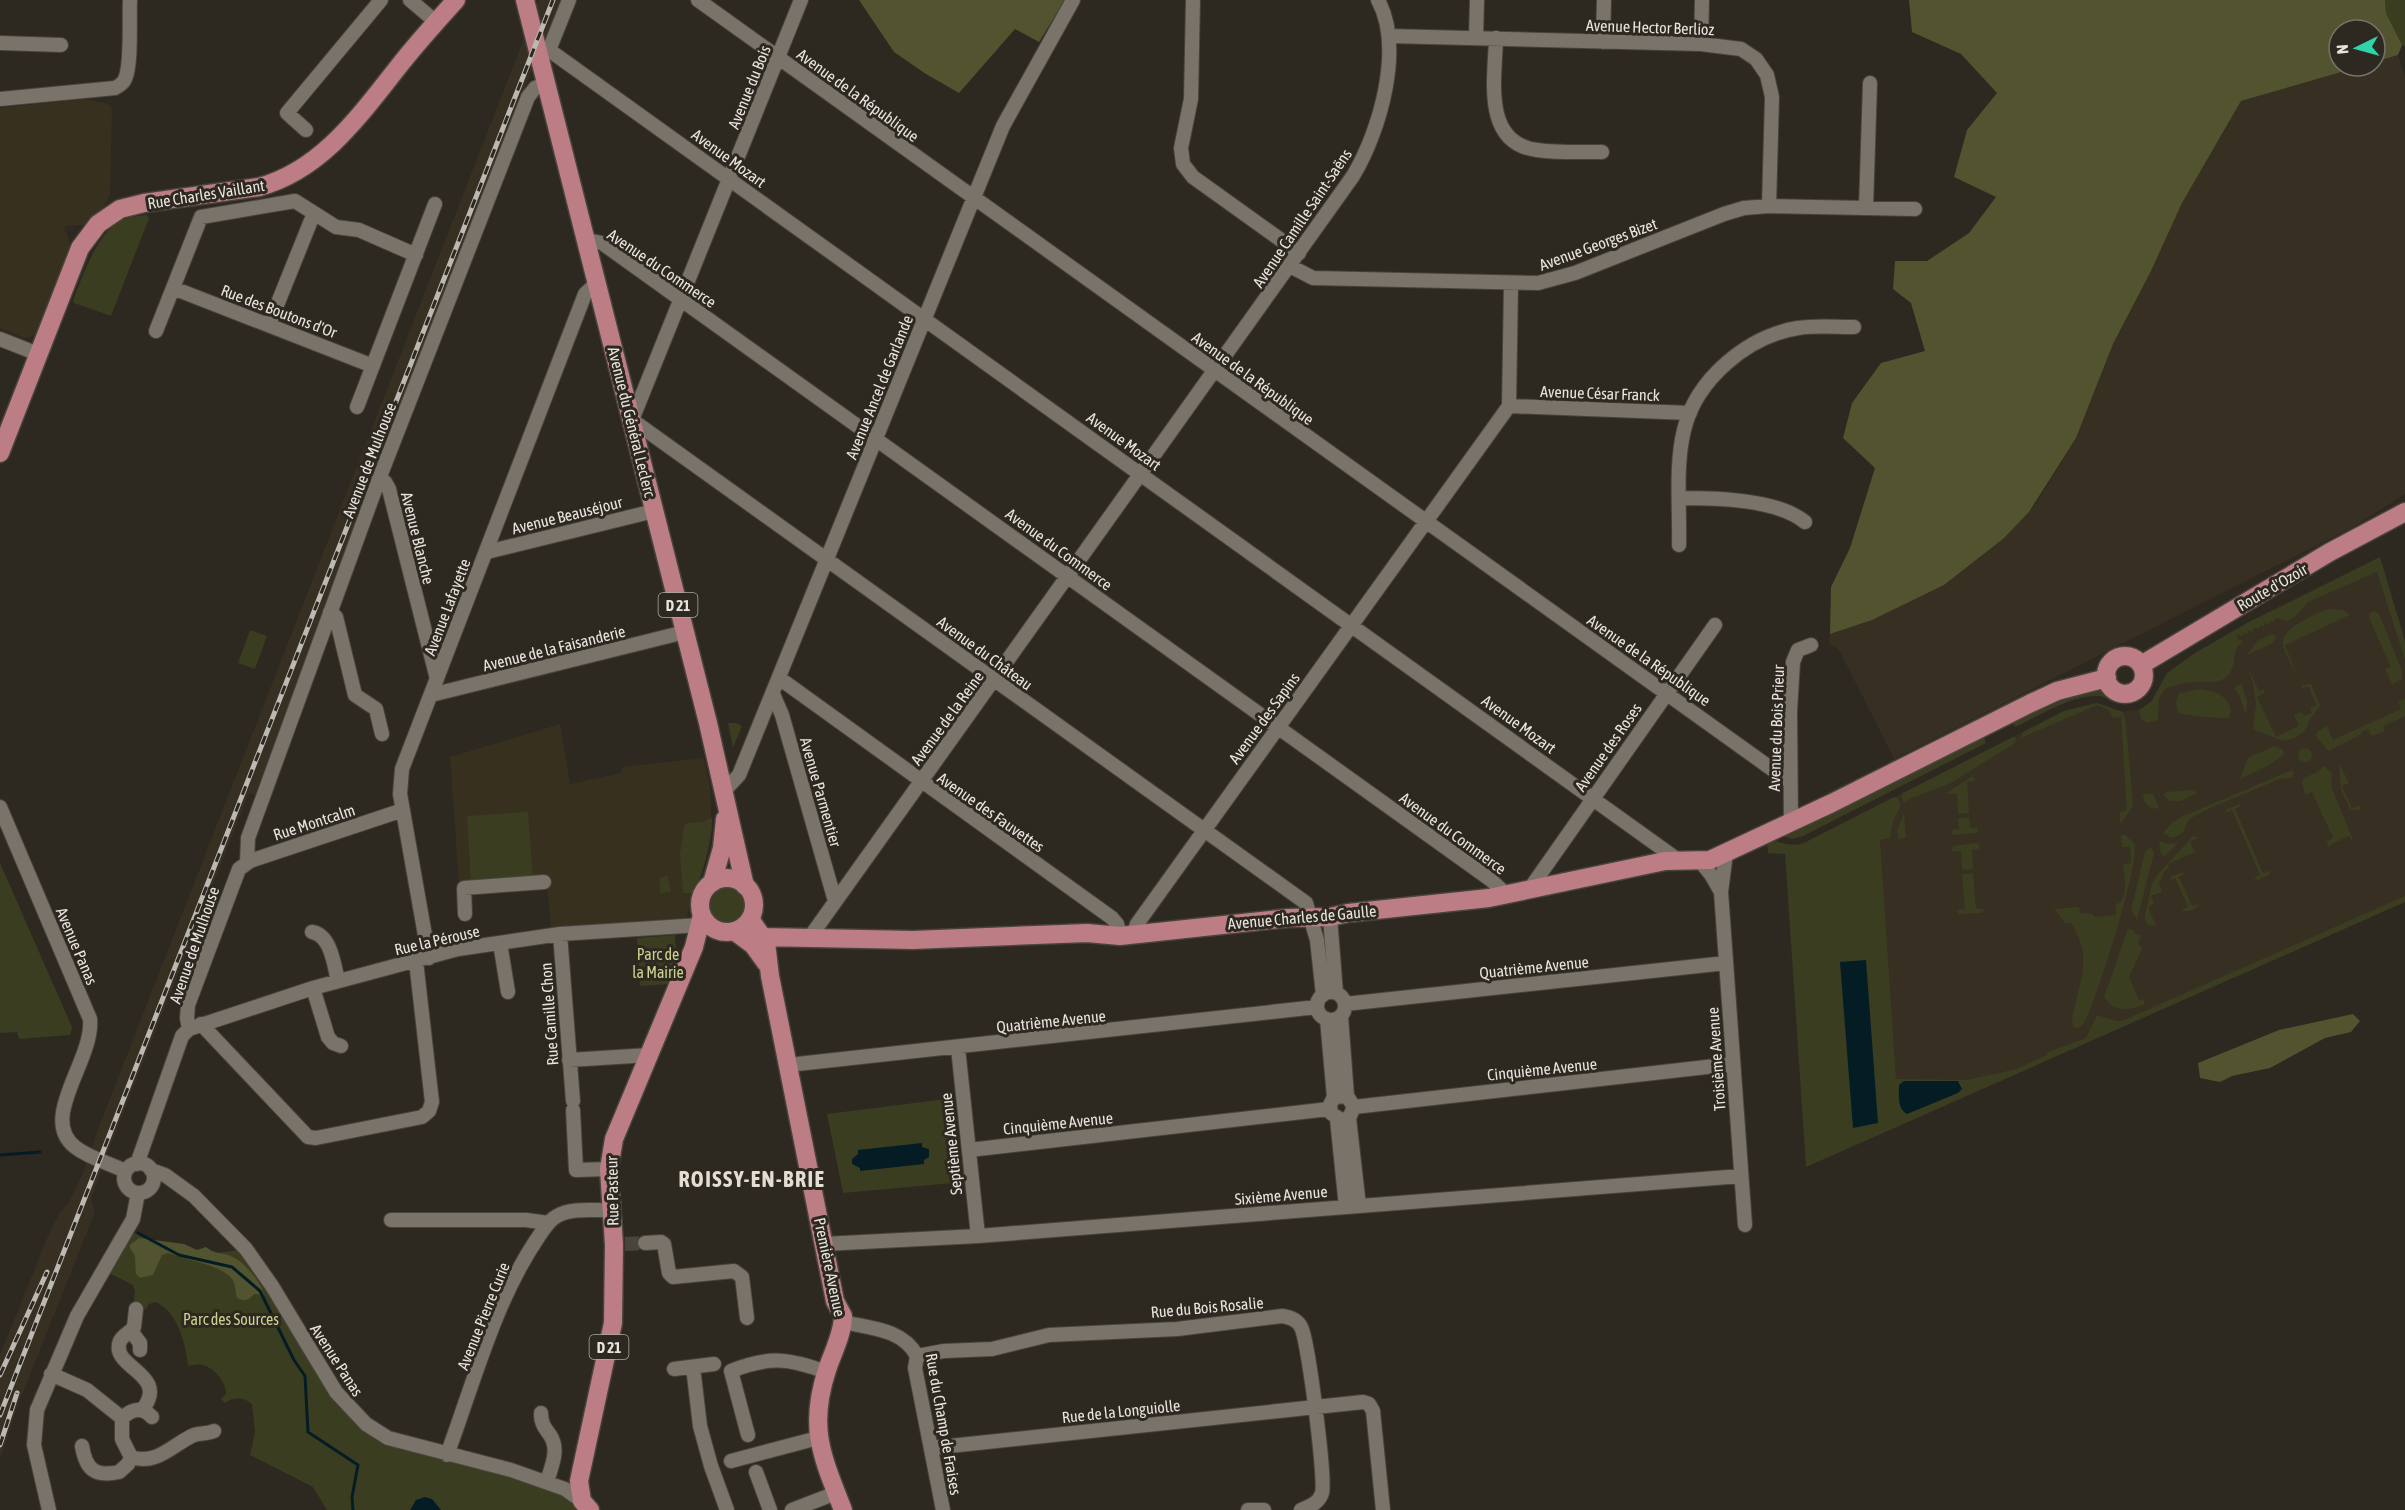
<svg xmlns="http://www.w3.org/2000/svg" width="2405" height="1510" font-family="'Asap Condensed',sans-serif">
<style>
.built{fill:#372f21}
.education{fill:#37301f}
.green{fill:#3b3d21}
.forest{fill:#51542e}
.water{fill:#041d24}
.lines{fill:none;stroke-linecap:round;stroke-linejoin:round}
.stream{stroke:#041d24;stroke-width:3}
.minor-tunnel{stroke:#49443d;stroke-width:14;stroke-dasharray:14 7;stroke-linecap:butt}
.minor-casing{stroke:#47443d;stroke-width:16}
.major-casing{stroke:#47443d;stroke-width:21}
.minor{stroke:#79736a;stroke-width:14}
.major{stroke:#bc7d84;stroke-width:18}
.rail-casing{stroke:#bcb9b3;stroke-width:5}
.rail{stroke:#2d2820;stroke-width:3;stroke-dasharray:9;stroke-linecap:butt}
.labels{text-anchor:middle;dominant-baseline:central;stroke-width:6;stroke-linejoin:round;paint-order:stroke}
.shield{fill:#2d2820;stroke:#afaca6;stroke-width:1.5}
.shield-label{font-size:15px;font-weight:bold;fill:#e7e4df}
.street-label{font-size:16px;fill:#e7e4df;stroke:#2d2820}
.park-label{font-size:16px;fill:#ced290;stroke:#2d2820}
.district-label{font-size:22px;font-weight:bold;letter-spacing:1.5px;fill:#e3ddd2;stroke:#2d2820}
</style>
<rect width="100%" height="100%" fill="#2d2820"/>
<path class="built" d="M539 0H561L549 31 540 43 535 62 409 383 255 795 249 793 113 1139 91 1199 95 1212 18 1405 0 1460V1355L50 1231 60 1212 69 1202 82 1175 100 1124Z
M2398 55 2405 77V494L2357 525 1894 759 1839 650 1830 644V634L1872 620 1944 585 2003 539 2035 505 2076 438 2113 344 2151 271 2182 203 2241 101 2362 66H2375V62Z
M2380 557 2405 641V902L1806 1167 1791 846 1804 843 2064 711 2096 703 2121 712 2142 709 2153 699 2166 675 2195 653 2247 623Z"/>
<path class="education" d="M84 99 106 103 112 108 110 195 102 210 85 225 66 226 64 231 67 233 70 247 36 333 31 337 25 338 0 328V108Z
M560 724 570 784 622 773V767L704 758 710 789 712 829 704 866 686 918 551 927 546 877 459 884 450 757Z"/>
<path class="green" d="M2385 0H2405V46L2402 45 2386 13Z
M147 215 149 218 111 316 74 303 73 300C83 276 96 235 120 221 128 217 139 216 147 215Z
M2380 557 2405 641V660L2377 572 2308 602 2295 617 2287 621 2276 618 2274 622 2270 621 2269 624 2265 623 2264 627 2260 625 2259 629 2254 627 2253 632 2249 630 2248 634 2244 633 2243 636 2238 635 2237 639 2244 641C2231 649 2237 660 2231 671 2224 686 2204 681 2192 682 2184 682 2174 686 2165 689L2159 698 2158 720 2147 723 2141 719 2139 710 2151 702 2167 673 2195 653 2247 623Z
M2328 609 2344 610 2350 615 2285 645 2297 675C2293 666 2286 657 2283 646 2278 629 2316 614 2328 609Z
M2375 611 2379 614 2402 671V679L2392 684 2385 669 2391 667 2369 618 2370 613Z
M250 630 267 636 255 669 238 663Z
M2273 634 2277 637 2271 644 2247 655 2257 641Z
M2248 668 2259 691 2264 689 2265 693 2257 697 2276 737 2299 726 2294 715 2301 712 2304 716 2312 713 2310 708 2317 705 2308 686 2301 689 2302 685 2311 684 2320 706 2310 719 2305 731 2293 739 2281 740 2253 729 2256 704 2253 684Z
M2241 683 2247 700 2246 716 2239 695 2234 688Z
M2202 689C2215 691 2228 696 2231 710L2229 718C2226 719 2182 715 2178 713L2176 702 2179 693Z
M2098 690 2109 693 2119 704C2111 703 2107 696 2098 696 2069 696 2041 715 2015 727L2011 719 2052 701Z
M2405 699V716L2383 726 2385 731 2372 736 2368 729 2361 732 2362 734 2328 751 2316 736 2317 732 2327 726 2333 740 2401 709 2398 701Z
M2097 703 2123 712 2126 724 2133 806 2122 822H2120V812L2127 810 2121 717 2113 718 2109 710 2097 705 2021 738 2023 732 2064 711Z
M728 723H736L742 726 733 748Z
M1982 733 1986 743 1803 836 1792 839 1783 836Z
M2013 737 2016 738 2015 743 1949 784 1910 799 1904 803 1901 796 1903 793Z
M2274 746 2283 750 2284 754 2268 766 2240 779 2248 758Z
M2298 755a7 7 0 1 1 14 0a7 7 0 1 1-14 0Z
M2339 763 2349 783 2342 786 2352 808 2359 805 2361 809 2358 811 2350 809 2341 790Z
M2324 766 2331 772 2332 789 2353 839 2351 840 2349 836 2330 845V848L2326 842 2333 838 2312 792 2305 795 2302 782 2305 777 2316 773Z
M2292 770 2294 774 2291 778 2279 779C2251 792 2220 802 2193 817 2182 823 2189 835 2171 838L2163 833 2172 823 2181 817Z
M1971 777H1974L1975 781 1967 782 1969 813 1958 814 1957 794H1948V792Z
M2193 790 2198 793 2181 801H2170L2163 795 2166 792Z
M2143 794H2153L2159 808C2150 811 2143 803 2143 794Z
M1894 797 1898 798 1901 806 1893 821 1890 838 1880 840 1896 1079 1966 1080 2017 1069 2047 1055 2048 1052 2086 1038 2097 1015 2116 1021H2122L2405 896V902L1806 1167 1785 854 1768 853 1767 842C1779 838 1787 849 1804 843Z
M2240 804 2242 805 2235 809 2263 873 2271 870 2269 875 2258 880 2253 878 2260 875 2232 810 2224 813 2227 809Z
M528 812 533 878 471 883 467 816Z
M1904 813 1906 838 1898 839 1897 830Z
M1969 817 1970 828H1978L1977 833 1952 835 1951 830 1959 829 1958 818Z
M712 818C712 844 703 869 695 893H683L680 854 684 826 687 823 702 822Z
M2121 835H2125L2135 844C2139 864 2096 1005 2083 1024 2080 1028 2080 1027 2075 1028L2073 1026 2072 1018C2079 982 2094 958 2071 923H2065L2054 909 2079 907 2080 913 2093 914 2094 917 2116 915V905C2130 897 2124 878 2123 864L2131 863 2130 847H2122Z
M2193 836 2198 838 2190 842 2195 852 2168 864 2169 868 2164 872 2159 884 2162 892 2151 896 2154 904 2148 907 2156 926 2149 925 2145 921V915L2152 884 2157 875Z
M2159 841 2169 844 2178 843 2164 857 2161 854Z
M1976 843 1979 844V849L1972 850 1973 869 1962 870 1961 851H1952L1953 846Z
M2151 847 2154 853 2137 920 2131 910 2145 852Z
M0 863 72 1027 70 1035 19 1039 17 1032 0 1033Z
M1973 873 1976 909H1984V910L1981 913 1959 914 1956 910 1965 909 1962 874Z
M2181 873H2186L2179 877 2192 906 2199 904C2196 910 2188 913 2181 910L2188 907 2175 878 2169 881 2172 876Z
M668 876 671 892 660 893V877Z
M706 905a21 21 0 1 1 42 0a21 21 0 1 1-42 0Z
M2128 929 2133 930 2134 933 2141 936 2138 942 2142 949 2129 977 2139 1000 2143 999 2145 1004C2129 1011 2115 1013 2104 997Z
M675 935 677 967 670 984 640 986 637 938Z
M954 1098 964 1182 843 1193 827 1114Z
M138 1233 189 1257 246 1249 318 1363 366 1424 547 1482 590 1510H327L313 1487 250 1455 255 1432 252 1404C243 1397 234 1397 225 1403L221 1399 226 1394C227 1383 214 1368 203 1365 198 1364 193 1365 188 1366 186 1344 177 1310 155 1302L149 1304 146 1309 133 1308 135 1291 133 1285 109 1273 126 1235Z"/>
<path class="forest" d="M859 0H1065L1039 42 1015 29 959 93 926 74 894 52Z
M1909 0H2385L2386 13 2402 45 2398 55 2375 62V30H2339V66H2362L2241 101 2182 203 2151 271 2113 344 2076 438 2029 512 2003 539 1944 585 1872 620 1830 634 1831 587 1850 548 1875 468 1843 438 1852 403 1881 363 1925 351 1911 303 1893 289 1895 261H1927L1969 233 1996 197 1954 177 1967 130 1997 93 1961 54 1912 32Z
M2353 1014 2360 1021 2351 1032 2325 1038 2270 1068 2232 1076 2220 1082 2200 1078 2198 1063 2279 1030Z
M139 1238 184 1244 197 1250 206 1247C215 1254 218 1252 228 1255 241 1258 262 1282 264 1295L254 1294C248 1301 245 1301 237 1298 235 1291 236 1284 232 1279 222 1265 185 1260 169 1253L162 1255 153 1275 140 1278 136 1274 135 1256 130 1248V1245Z"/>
<path class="water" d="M1866 960 1878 1123 1853 1128 1840 962Z
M1904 1081H1958L1962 1089 1958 1093 1907 1114C1897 1109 1899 1095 1899 1085Z
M922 1143V1147L929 1149V1157L924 1160V1164L860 1171V1168L852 1164V1159L858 1154V1150Z
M425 1497 432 1499 441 1510H410L416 1500Z"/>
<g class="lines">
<path class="stream" d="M0 1155 40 1152
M138 1233 179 1255 232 1267 260 1291 294 1360 305 1376 308 1432 358 1465 352 1497 353 1510"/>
<path class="minor-tunnel" d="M625 1244 645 1243"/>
<g class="minor-casing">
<path id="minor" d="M410 0 436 22
M698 0 1790 782
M801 0 632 420 1306 903 1317 940 1323 995
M1193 0 1191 99 1181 148 1183 164 1193 177 1299 253
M1389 36 1701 44 1741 49 1756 59 1767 75 1772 97 1769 206
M1476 38 1477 0
M1496 38C1495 78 1482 143 1537 150 1558 153 1581 152 1602 152
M1603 42 1604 0
M0 43 61 45
M1701 44 1702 0
M549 50 1678 860
M549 50 569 0
M0 99 115 88C119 86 123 84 125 79 132 64 129 19 130 0
M306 130 287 113 381 0
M1866 208 1870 83
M587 240 602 243 1491 880 1506 894
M1290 266 1313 278 1538 283 1575 273 1724 214 1744 208 1769 206 1915 209
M173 288 373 366
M269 325 314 213
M156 331 201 217 295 201 336 227 359 230 416 255
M0 339 38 354
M1509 406 1690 413
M357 407 435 204
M379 479 385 482 389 489 437 679
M1680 498C1715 498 1777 499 1805 522
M1679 545C1680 508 1675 467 1684 430 1696 379 1748 336 1798 328 1816 325 1836 327 1854 327
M487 552 654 511
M330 612 336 617 355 695 376 709 382 734
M779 678 1112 918 1117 924 1120 936
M773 694 782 715 835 901
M431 695 685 632
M725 790 739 775 1003 126 1073 0
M0 807 90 1019C94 1060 38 1118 75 1147 89 1158 109 1163 125 1171
M1791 822 1790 711 1793 662 1798 650 1811 645
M1726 853 1721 892 1745 1225
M1700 861 1712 876 1721 892
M247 862 248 838 379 479 528 97 535 88 547 83
M1529 890 1715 625
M465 914 464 888 544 882
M1330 917 1336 993
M312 932C331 935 334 965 338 981
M560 934 573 1101
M1133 935 1137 924 1509 406 1511 284
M810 937 1353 176C1380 131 1404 48 1378 0
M500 943 508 992
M429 958 400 794 402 769 585 294 598 282
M313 988 328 1037 333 1043 341 1046
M1317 1006a14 14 0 1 1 28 0a14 14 0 1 1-28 0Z
M1345 1004 1726 963
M1341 1016 1347 1096
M1327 1019 1334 1097
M201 1024 308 1137 316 1138 422 1117 429 1111 432 1102 416 961
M189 1029 313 988 458 949 560 934 700 925
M958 1048 978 1236
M569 1060 649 1055
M788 1065 1317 1007
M1354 1107 1733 1064
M573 1110 576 1170 609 1169
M1349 1118 1341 1120 1331 1113 1330 1105 1334 1097 1347 1096 1354 1107 1349 1118 1359 1206
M1337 1119 1346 1207
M969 1150 1329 1109
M124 1178a15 15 0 1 1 30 0a15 15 0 1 1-30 0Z
M137 1164 182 1036 189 1029 187 1018 188 1005 239 869 250 861 403 810
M151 1170 165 1175 194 1196 246 1249 272 1286 336 1392 366 1424 388 1438 511 1470 565 1489 582 1501
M391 1220H526L548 1223
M645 1243 661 1242 664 1244 669 1273 673 1277 734 1271 742 1277 747 1318
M824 1244 978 1236 1741 1176
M136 1309 134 1327C130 1333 123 1335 120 1341 109 1368 170 1373 143 1409
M843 1322C870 1328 903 1329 917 1356L915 1368 943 1510
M131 1331 140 1343V1350
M917 1356 944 1351 992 1349 1049 1335 1177 1329 1282 1316C1290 1317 1297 1319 1301 1327 1308 1339 1326 1480 1322 1493 1319 1503 1310 1506 1301 1510
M693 1367 700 1426 711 1466 727 1510
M674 1369 714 1364
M51 1374 87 1390 122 1418C132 1409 142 1406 152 1417
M541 1413C541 1423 544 1427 550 1435 560 1450 551 1467 547 1482
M122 1418V1439L131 1457C157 1466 173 1444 194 1435 200 1433 207 1434 214 1431
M748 1435 731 1371C769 1356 789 1358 826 1372
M82 1446C86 1470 95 1477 119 1472L128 1464 131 1457
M931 1448 1363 1402 1369 1404 1373 1411 1383 1510
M447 1455C474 1382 495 1300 539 1236 544 1229 549 1220 557 1216 572 1207 595 1211 611 1210
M731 1461 818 1438
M756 1472 770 1510
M49 1510 34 1445 37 1410 77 1316 133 1219 138 1193
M792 1510 836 1493
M1248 1510H1264"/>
</g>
<g class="major-casing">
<path id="major" d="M525 0 708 723 745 886
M0 453 80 248 98 224 120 209 144 203 259 187C322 170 360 115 399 66 417 43 437 21 456 0
M2106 675a19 19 0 1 1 38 0a19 19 0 1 1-38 0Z
M2141 665 2330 552 2405 512
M700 905a27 27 0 1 1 54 0a27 27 0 1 1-54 0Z
M712 883 722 848 725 819
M750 919 766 942 770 976 835 1301 843 1316C843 1334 832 1354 827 1370 808 1428 822 1456 843 1510
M734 931 753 945 766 963
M762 937 913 940 1087 933 1120 936 1288 918 1330 917 1348 913 1489 898 1665 861 1710 860 1832 803 2031 703 2057 691 2107 678
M590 1510 582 1501 579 1481 613 1323 614 1245 609 1169 614 1139 694 947 702 915"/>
</g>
<use href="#minor" class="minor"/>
<use href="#major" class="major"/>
<g class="rail-casing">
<path id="rail" d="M0 1375 47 1272
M0 1415 553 0
M0 1445 17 1393"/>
</g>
<use href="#rail" class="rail"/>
</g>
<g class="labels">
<g class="shield">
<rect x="658.5" y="593" width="39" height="24" rx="4.5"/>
<rect x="589.5" y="1335" width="39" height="24" rx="4.5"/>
</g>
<g class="shield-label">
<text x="678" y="605">D 21</text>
<text x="609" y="1347">D 21</text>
</g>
<g class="street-label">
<text transform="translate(1650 27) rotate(2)">Avenue Hector Berlioz</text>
<text transform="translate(749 87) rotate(-68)">Avenue du Bois</text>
<text transform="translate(858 95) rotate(36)">Avenue de la République</text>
<text transform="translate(729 158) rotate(36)">Avenue Mozart</text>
<text transform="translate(206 194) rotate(-9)">Rue Charles Vaillant</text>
<text transform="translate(1302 218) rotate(-56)">Avenue Camille Saint-Saëns</text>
<text transform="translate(1598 244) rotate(-20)">Avenue Georges Bizet</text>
<text transform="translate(662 268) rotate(34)">Avenue du Commerce</text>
<text transform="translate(279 311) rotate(21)">Rue des Boutons d'Or</text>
<text transform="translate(1253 378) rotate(36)">Avenue de la République</text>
<text transform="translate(879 387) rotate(-68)">Avenue Ancel de Garlande</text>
<text transform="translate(1600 393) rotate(2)">Avenue César Franck</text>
<text transform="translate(632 422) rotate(76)">Avenue du Général Leclerc</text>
<text transform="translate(1124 441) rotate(36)">Avenue Mozart</text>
<text transform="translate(369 460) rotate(-69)">Avenue de Mulhouse</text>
<text transform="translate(567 515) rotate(-14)">Avenue Beauséjour</text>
<text transform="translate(418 538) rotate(76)">Avenue Blanche</text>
<text transform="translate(1059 549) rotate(36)">Avenue du Commerce</text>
<text transform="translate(2272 587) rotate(-30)">Route d'Ozoir</text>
<text transform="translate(447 607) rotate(-69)">Avenue Lafayette</text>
<text transform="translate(554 648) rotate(-14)">Avenue de la Faisanderie</text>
<text transform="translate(985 653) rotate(36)">Avenue du Château</text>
<text transform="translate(1649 660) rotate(35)">Avenue de la République</text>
<text transform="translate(947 718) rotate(-54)">Avenue de la Reine</text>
<text transform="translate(1264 718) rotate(-54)">Avenue des Sapins</text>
<text transform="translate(1519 724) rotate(36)">Avenue Mozart</text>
<text transform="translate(1776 728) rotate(-88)">Avenue du Bois Prieur</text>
<text transform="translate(1608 747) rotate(-55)">Avenue des Roses</text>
<text transform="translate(821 792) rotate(74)">Avenue Parmentier</text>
<text transform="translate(991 812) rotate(35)">Avenue des Fauvettes</text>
<text transform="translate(314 822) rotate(-18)">Rue Montcalm</text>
<text transform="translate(1453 833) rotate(36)">Avenue du Commerce</text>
<text transform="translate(1302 917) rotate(-5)">Avenue Charles de Gaulle</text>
<text transform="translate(437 940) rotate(-13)">Rue la Pérouse</text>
<text transform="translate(194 945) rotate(-71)">Avenue de Mulhouse</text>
<text transform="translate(77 946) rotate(67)">Avenue Panas</text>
<text transform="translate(1534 967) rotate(-6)">Quatrième Avenue</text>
<text transform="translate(549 1014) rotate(-94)">Rue Camille Chon</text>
<text transform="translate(1051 1021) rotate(-6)">Quatrième Avenue</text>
<text transform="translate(1716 1059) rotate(-94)">Troisième Avenue</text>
<text transform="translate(1542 1069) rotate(-6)">Cinquième Avenue</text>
<text transform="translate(1058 1123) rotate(-6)">Cinquième Avenue</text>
<text transform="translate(951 1144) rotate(-96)">Septième Avenue</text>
<text transform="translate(612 1191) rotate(-91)">Rue Pasteur</text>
<text transform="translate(1281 1195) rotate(-5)">Sixième Avenue</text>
<text transform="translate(830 1267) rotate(78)">Première Avenue</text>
<text transform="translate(1207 1307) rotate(-5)">Rue du Bois Rosalie</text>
<text transform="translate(483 1316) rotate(-68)">Avenue Pierre Curie</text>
<text transform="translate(337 1360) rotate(57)">Avenue Panas</text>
<text transform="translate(1121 1411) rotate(-6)">Rue de la Longuiolle</text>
<text transform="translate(944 1424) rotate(80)">Rue du Champ de Fraises</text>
</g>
<g class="park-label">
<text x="658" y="954">Parc de<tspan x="658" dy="18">la Mairie</tspan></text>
<text x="231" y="1319">Parc des Sources</text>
</g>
<g class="district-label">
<text x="752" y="1179">ROISSY-EN-BRIE</text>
</g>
</g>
<g transform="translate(2357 48) rotate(265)"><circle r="28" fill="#2d2820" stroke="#77736c" stroke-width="1.5"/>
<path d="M0-4.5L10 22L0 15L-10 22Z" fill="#2fd4aa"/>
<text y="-9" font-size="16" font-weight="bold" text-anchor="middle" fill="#e7e4df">N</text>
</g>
</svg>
